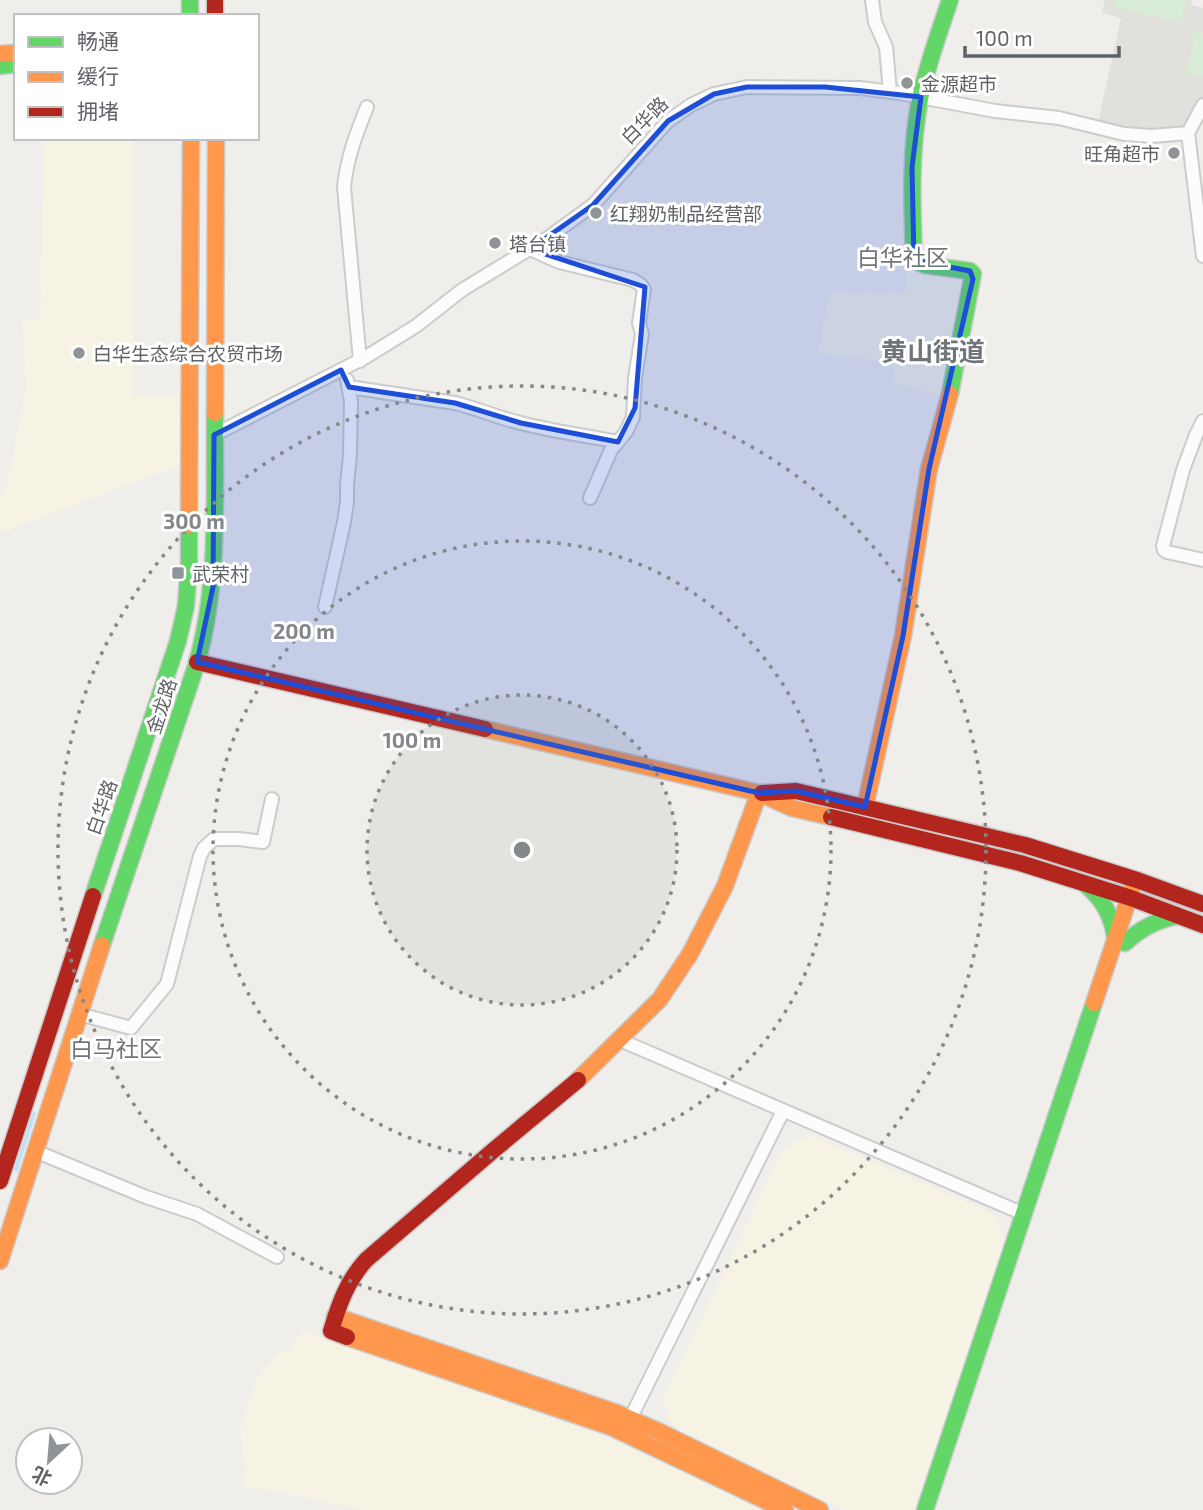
<svg xmlns="http://www.w3.org/2000/svg" width="1203" height="1510" font-family="'Exo 2','Noto Sans SC',sans-serif">
<style>
.commercial{fill:#f7f3e4}
.education{fill:#e2e0da}
.green{fill:#d8ebd6}
.lines{fill:none;stroke-linecap:round;stroke-linejoin:round}
.stream{stroke:#bfe0f9;stroke-width:3.5}
.street-casing{stroke:#cbcccc;stroke-width:16}
.fast-casing{stroke:#cacacb;stroke-width:19}
.slow-casing{stroke:#cacacb;stroke-width:19}
.jam-casing{stroke:#cacacb;stroke-width:19}
.street{stroke:#fdfcfc;stroke-width:12}
.fast{stroke:#63d668;stroke-width:16}
.slow{stroke:#ff974d;stroke-width:16}
.jam{stroke:#b3261e;stroke-width:16}
.marked{fill:#1d4ed8;fill-opacity:0.2;stroke:#1d4ed8;stroke-width:5;stroke-linejoin:round}
.ring{fill:none;stroke:#84888a;stroke-width:3.5;stroke-dasharray:3.5 7}
.poi-dot{fill:#919496;stroke:#fff;stroke-width:2.5}
.labels{text-anchor:middle;dominant-baseline:central;stroke-width:6;stroke-linejoin:round;paint-order:stroke}
.poi-label{font-size:19px;fill:#5f6368;stroke:#fff;text-anchor:start}
.street-label{font-size:19px;fill:#5f6368;stroke:#fff}
.quarter-label{font-size:23px;fill:#70757a;stroke:#fff}
.district-label{font-size:26px;font-weight:bold;fill:#70757a;stroke:#fff}
.centre{fill:#84888a;stroke:#fff;stroke-width:3.5}
.ring-label{font-size:21px;text-anchor:middle;font-weight:bold;fill:#84888a;stroke:#fff;stroke-width:6;stroke-linejoin:round;paint-order:stroke}
</style>
<rect width="100%" height="100%" fill="#efeeea"/>
<path class="commercial" d="M44 138H133V397L179 394 180 465 5 531 0 530V506L4 488H7L26 386 22 320H40Z
M908 267 965 275 954 354 943 396 891 382 894 363 818 353 830 291 879 293 905 292Z
M812 1136 982 1208 995 1218 1003 1232 1005 1240 914 1510H844L682 1434 667 1417 662 1400 783 1150 796 1139Z
M303 1331 598 1433 764 1510H363L242 1485 246 1465 243 1461 240 1428 258 1377 280 1351 288 1352Z"/>
<path class="education" d="M1105 0H1192L1191 5 1203 8V97L1194 112 1188 127 1158 132 1130 131 1098 123 1121 18 1102 13Z"/>
<path class="green" d="M1115 0H1186L1181 22 1113 7Z
M1195 32 1203 33V77L1186 73Z"/>
<g class="lines">
<path class="stream" d="M16 1170 34 1114"/>
<g class="street-casing">
<path id="street" d="M872 0 875 22 886 47 890 92
M1188 133 1203 256
M530 249 559 262 633 280 641 285 644 289 639 323 642 334 635 378 633 417 626 432 611 450 590 498
M360 361 344 187C347 158 356 134 367 107
M349 387 455 403C476 408 496 417 517 422 550 431 584 435 618 442
M1203 421 1196 435 1183 470 1163 546 1164 550 1167 552 1203 560
M214 435 366 357 416 326 462 290 549 237 593 205 668 121 691 105 714 94 747 87 860 88 899 93 995 111 1059 118 1124 134 1152 136 1188 133 1203 105
M325 607 344 522 347 502V485L350 455 351 401 347 380
M79 1014 131 1028 167 984 200 856 204 848 214 839H239L263 842 272 799
M620 1040 1024 1214
M35 1151 146 1197 197 1214 277 1257
M630 1419 783 1111"/>
</g>
<g class="fast-casing">
<path id="fast" d="M190 0V16
M950 0C939 33 927 65 920 99 910 151 912 204 914 256L920 263 925 265 970 271 973 274 950 394
M0 66 16 64
M1086 885C1103 899 1112 915 1115 937
M93 896 178 641 186 606 189 564V525
M1125 943C1140 929 1156 920 1177 916
M102 945 196 666C220 583 214 499 215 413
M925 1510 1094 1003"/>
</g>
<g class="slow-casing">
<path id="slow" d="M0 54 16 53
M215 413 216 138
M189 525 191 138
M485 729 759 793 792 808 831 817
M865 807 903 636 929 469 950 394
M1094 1003 1135 880
M578 1080 660 999 690 954 725 886 759 793
M0 1261 102 945
M335 1316 617 1413 658 1431 820 1510
M347 1337 611 1427 785 1510"/>
</g>
<g class="jam-casing">
<path id="jam" d="M215 0V16
M197 662 485 729
M762 793 796 791 1025 845 1137 880 1203 904
M831 817 1020 863 1131 898 1203 925
M0 1181 93 896
M347 1337 331 1331C339 1304 347 1281 366 1260L495 1149 578 1080"/>
</g>
<use href="#street" class="street"/>
<use href="#fast" class="fast"/>
<use href="#slow" class="slow"/>
<use href="#jam" class="jam"/>
</g>
<path class="marked" d="M747 87H825L921 97 912 167 914 260 970 271 973 279 929 469 903 636 865 807 796 791 759 793 197 662 213 587 214 435 341 370 349 387 455 403 521 423 618 442 635 408 645 287 530 249 593 205 668 121 714 94Z"/>
<circle cx="522" cy="850" r="155" fill="#84888a" fill-opacity=".12"/>
<g class="ring">
<circle cx="522" cy="850" r="155"/>
<circle cx="522" cy="850" r="309"/>
<circle cx="522" cy="850" r="464"/>
</g>
<g class="poi-dot">
<circle cx="907" cy="83" r="7"/>
<circle cx="1174" cy="153" r="7"/>
<circle cx="596" cy="213" r="7"/>
<circle cx="495" cy="243" r="7"/>
<circle cx="79" cy="353" r="7"/>
<rect x="171" y="566" width="14" height="14" rx="3.5"/>
</g>
<g class="labels">
<g class="poi-label">
<text x="921" y="83">金源超市</text>
<text x="1160" y="153" text-anchor="end">旺角超市</text>
<text x="610" y="213">红翔奶制品经营部</text>
<text x="509" y="243">塔台镇</text>
<text x="93" y="353">白华生态综合农贸市场</text>
<text x="192" y="573">武荣村</text>
</g>
<g class="street-label">
<text transform="translate(644 120) rotate(-45)">白华路</text>
<text transform="translate(161 706) rotate(-72)">金龙路</text>
<text transform="translate(101 807) rotate(-71)">白华路</text>
</g>
<g class="quarter-label">
<text x="903" y="257">白华社区</text>
<text x="116" y="1048">白马社区</text>
</g>
<g class="district-label">
<text x="933" y="350">黄山街道</text>
</g>
</g>
<circle cx="522" cy="850" r="10" class="centre"/>
<g class="ring-label">
<text x="194" y="529">300 m</text>
<text x="304" y="639">200 m</text>
<text x="412" y="748">100 m</text>
</g>
<rect x="14" y="14" width="245" height="126" fill="#ffffff" stroke="#bfc1c3" stroke-width="2"/>
<rect x="28" y="37" width="35" height="10" fill="#63d668" stroke="#bfc1c3" stroke-width="2"/>
<text x="77" y="49" font-size="21" fill="#5f6368">畅通</text>
<rect x="28" y="72" width="35" height="10" fill="#ff974d" stroke="#bfc1c3" stroke-width="2"/>
<text x="77" y="84" font-size="21" fill="#5f6368">缓行</text>
<rect x="28" y="107" width="35" height="10" fill="#b3261e" stroke="#bfc1c3" stroke-width="2"/>
<text x="77" y="119" font-size="21" fill="#5f6368">拥堵</text>
<g transform="translate(49 1461) rotate(206)"><circle r="33" fill="#ffffff" stroke="#bfc1c3" stroke-width="2"/>
<path d="M0-5L12 26L0 18L-12 26Z" fill="#919496"/>
<text y="-10" font-size="19" font-weight="bold" text-anchor="middle" fill="#5f6368">北</text>
</g>
<path d="M965 46v10h154v-10" fill="none" stroke="#5f6368" stroke-width="3.5"/>
<text x="976" y="46" font-size="21" fill="#5f6368" stroke="#ffffff" stroke-width="5" paint-order="stroke">100 m</text>
</svg>
